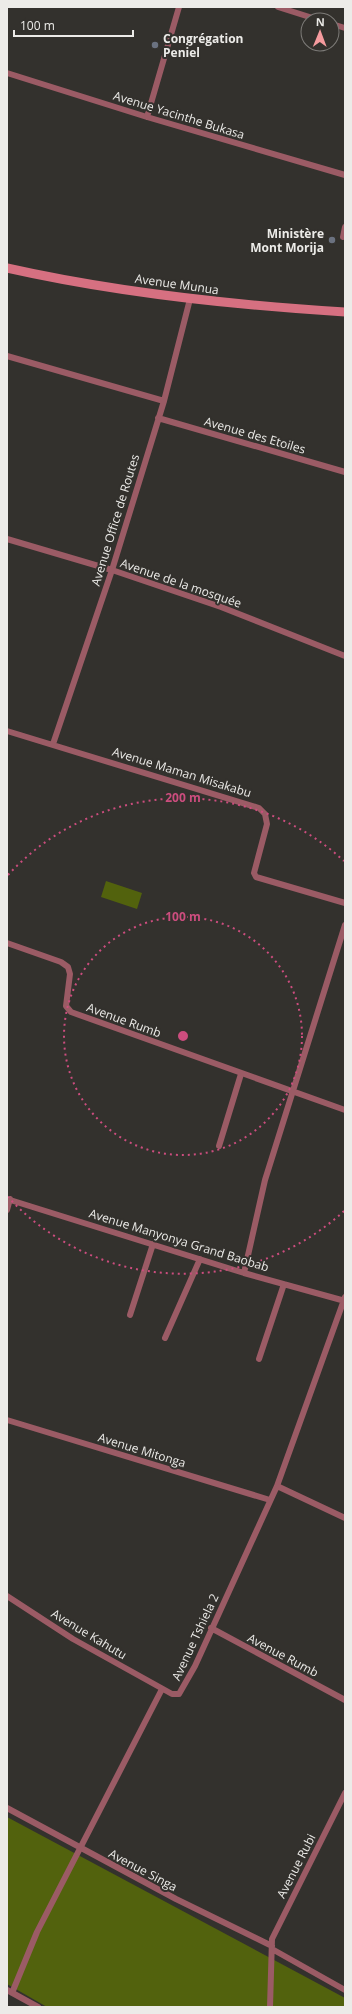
<svg xmlns="http://www.w3.org/2000/svg" width="352" height="2014" font-family="'Open Sans',sans-serif">
<style>
.green{fill:#52620d}
.lines{fill:none;stroke-linecap:round;stroke-linejoin:round}
.minor{stroke:#9b5b65;stroke-width:6}
.secondary{stroke:#d67081;stroke-width:9}
.ring{fill:none;stroke:#cc4d7e;stroke-width:2;stroke-dasharray:2 4}
.worship-dot{fill:#6b7280;stroke:#33312d;stroke-width:1.5}
.labels{text-anchor:middle;dominant-baseline:central;stroke-width:4;stroke-linejoin:round;paint-order:stroke}
.poi-label{font-size:12px;font-weight:bold;fill:#ecebe8;stroke:#33312d;text-anchor:start}
.street-label{font-size:12px;fill:#ecebe8;stroke:#33312d}
.centre{fill:#cc4d7e;stroke:#33312d;stroke-width:2}
.ring-label{font-size:12px;text-anchor:middle;font-weight:bold;fill:#cc4d7e;stroke:#33312d;stroke-width:4;stroke-linejoin:round;paint-order:stroke}
</style>
<rect width="100%" height="100%" fill="#33312d"/>
<path class="green" d="M106 881 142 893 137 909 101 897Z
M7 1817 345 1998V2007H47L7 1984Z"/>
<g class="lines">
<path class="minor" d="M278 7 319 20
M332 24 345 28
M7 73 147 117 345 175
M147 117 179 7
M343 237 345 227
M7 356 164 401
M158 418 345 472
M7 539 112 570 221 607 345 656
M7 731 259 808 265 814 267 824 254 873 256 877 345 903
M53 744 112 570 164 401 190 299
M7 943 61 962 68 967 70 974 66 1006 71 1012 345 1110
M219 1146 241 1074
M7 1199 244 1273 345 1301
M7 1210 10 1199
M244 1273 265 1180 345 925
M130 1315 153 1244
M165 1338 200 1259
M259 1359 284 1284
M7 1420 270 1500
M277 1486 345 1518
M7 1596 73 1639 172 1694H179L195 1666 277 1486 345 1297
M211 1628 345 1700
M7 1808 176 1899 272 1946
M272 1949 345 1990
M7 1990 38 2007
M12 1993 37 1932 162 1689
M270 2007 272 1939 345 1793"/>
<path class="secondary" d="M7 268C118 293 232 305 345 312"/>
</g>
<g class="ring">
<circle cx="183" cy="1036" r="119"/>
<path d="M344 1211A238 238 0 0 1 8 1197M8 875A238 238 0 0 1 344 861"/>
</g>
<g class="worship-dot">
<circle cx="155" cy="45" r="4"/>
<circle cx="332" cy="240" r="4"/>
</g>
<g class="labels">
<g class="poi-label">
<text x="163" y="38">Congrégation<tspan x="163" dy="14">Peniel</tspan></text>
<text x="324" y="233" text-anchor="end">Ministère<tspan x="324" dy="14">Mont Morija</tspan></text>
</g>
<g class="street-label">
<text transform="translate(179 115) rotate(17)">Avenue Yacinthe Bukasa</text>
<text transform="translate(177 284) rotate(8)">Avenue Munua</text>
<text transform="translate(255 435) rotate(16)">Avenue des Etoiles</text>
<text transform="translate(115 520) rotate(-73)">Avenue Office de Routes</text>
<text transform="translate(181 583) rotate(19)">Avenue de la mosquée</text>
<text transform="translate(182 772) rotate(17)">Avenue Maman Misakabu</text>
<text transform="translate(124 1020) rotate(20)">Avenue Rumb</text>
<text transform="translate(179 1240) rotate(17)">Avenue Manyonya Grand Baobab</text>
<text transform="translate(142 1450) rotate(17)">Avenue Mitonga</text>
<text transform="translate(89 1634) rotate(31)">Avenue Kahutu</text>
<text transform="translate(195 1637) rotate(-65)">Avenue Tshiela 2</text>
<text transform="translate(283 1655) rotate(28)">Avenue Rumb</text>
<text transform="translate(296 1866) rotate(-63)">Avenue Rubi</text>
<text transform="translate(143 1870) rotate(28)">Avenue Singa</text>
</g>
</g>
<circle cx="183" cy="1036" r="6" class="centre"/>
<g class="ring-label">
<text x="183" y="802">200 m</text>
<text x="183" y="921">100 m</text>
</g>
<rect width="352" height="2014" fill="none" stroke="#ecebe8" stroke-width="16"/>
<g transform="translate(320 32) rotate(1)"><circle r="19" fill="#33312d" stroke="#7d7b78"/>
<path d="M0-3L7 15L0 10L-7 15Z" fill="#f59b9e"/>
<text y="-6" font-size="11" font-weight="bold" text-anchor="middle" fill="#ecebe8">N</text>
</g>
<path d="M14 30v6h119v-6" fill="none" stroke="#ecebe8" stroke-width="2"/>
<text x="20" y="30" font-size="12" fill="#ecebe8" stroke="#33312d" stroke-width="3" paint-order="stroke">100 m</text>
</svg>
